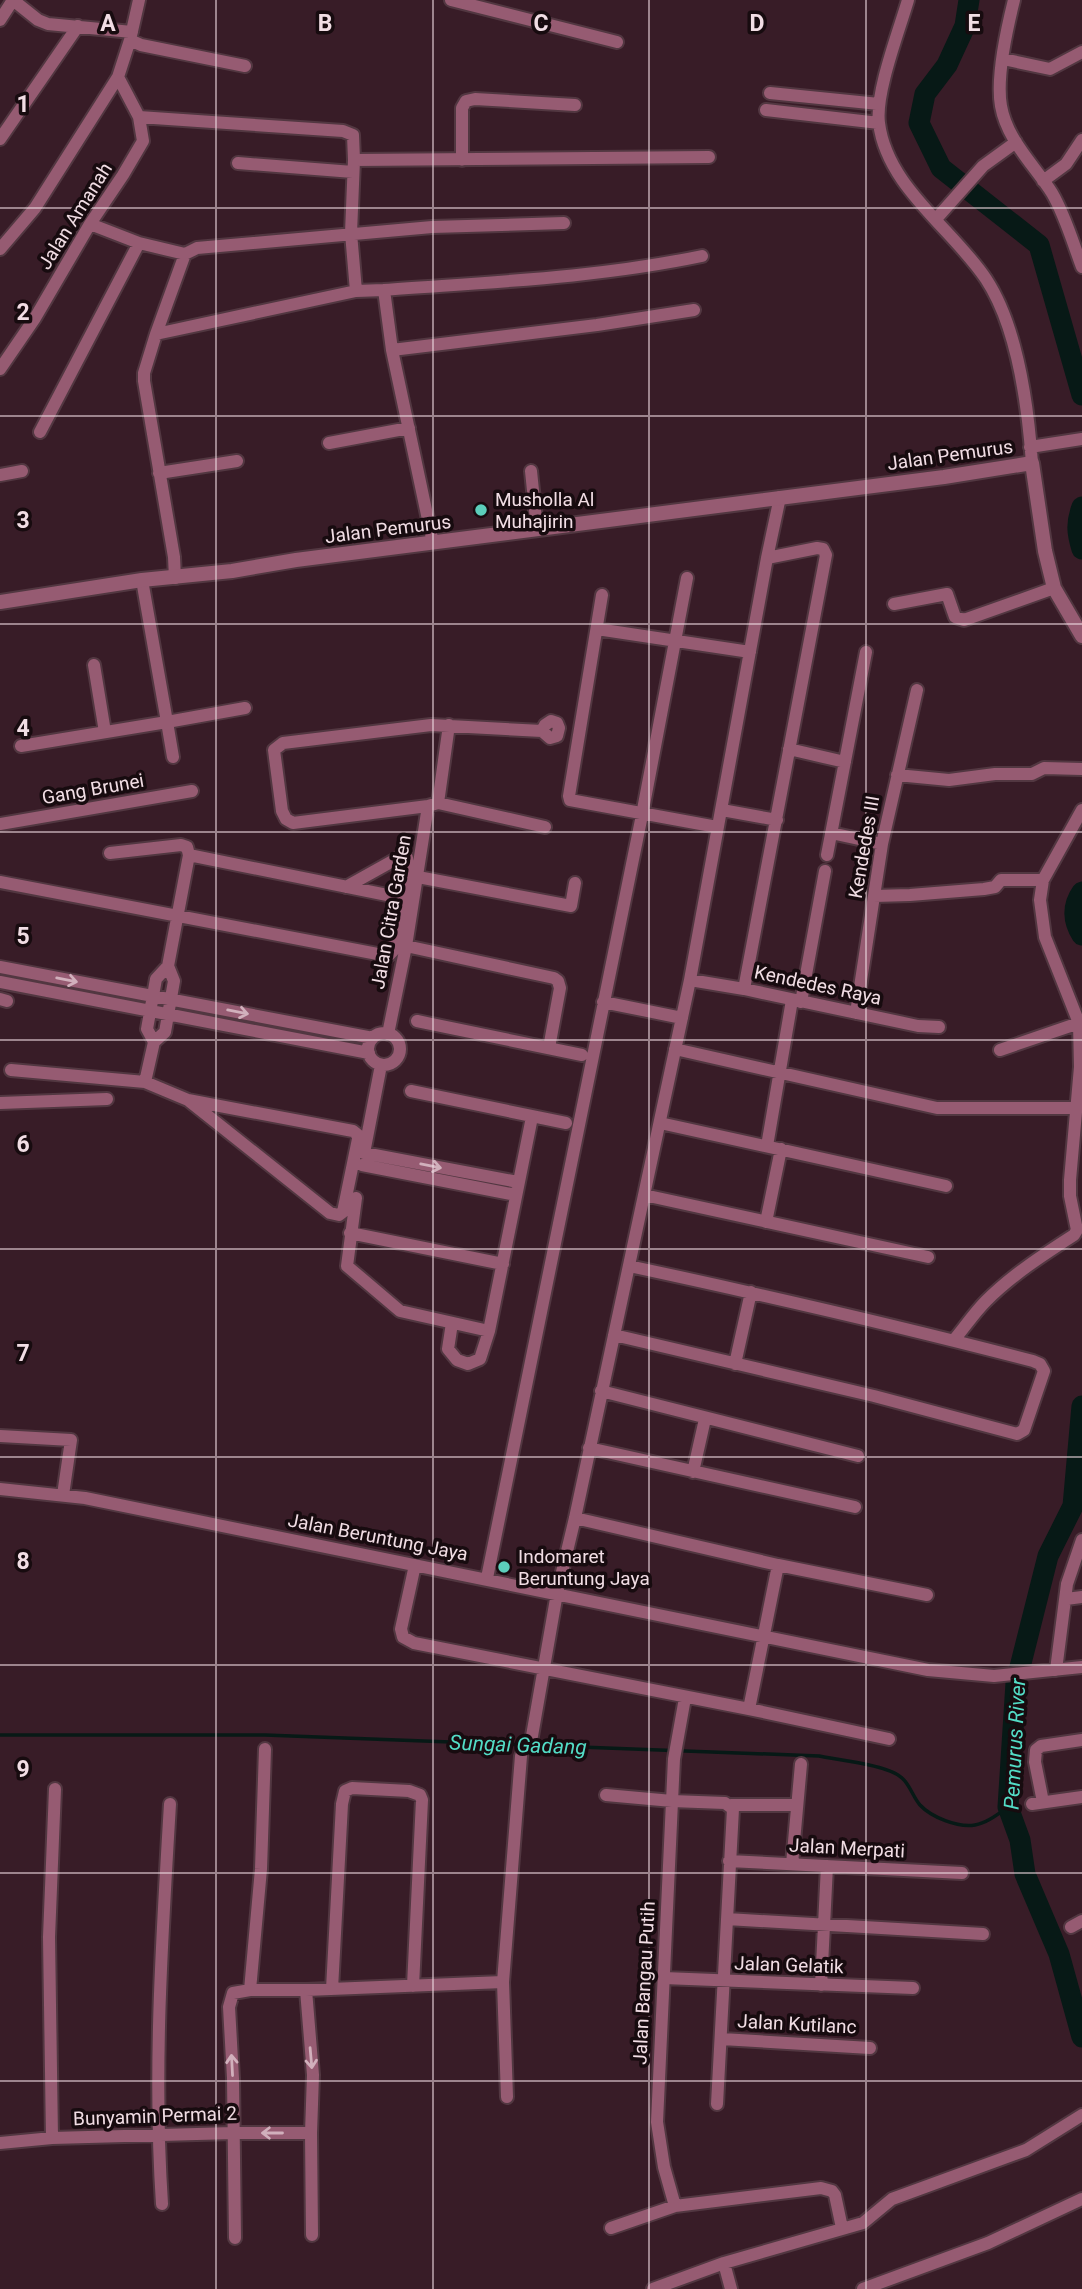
<svg xmlns="http://www.w3.org/2000/svg" width="1082" height="2289" font-family="Roboto,sans-serif">
<style>
.lines{fill:none;stroke-linecap:round;stroke-linejoin:round}
.stream{stroke:#071916;stroke-width:3.5}
.river{stroke:#071916;stroke-width:21}
.minor-casing{stroke:#523741;stroke-width:16}
.tertiary-casing{stroke:#523741;stroke-width:18}
.minor{stroke:#965b72;stroke-width:12}
.tertiary{stroke:#965b72;stroke-width:14}
.oneway{stroke:#d1b0bc}
.grid{fill:none;stroke:#f1dde4;stroke-width:2;stroke-opacity:0.55}
.poi-dot{fill:#5ccebb;stroke:#170b0f;stroke-width:2.5}
.labels{text-anchor:middle;dominant-baseline:central;stroke-width:7;stroke-linejoin:round;paint-order:stroke}
.street-label{font-size:19px;fill:#f1dde4;stroke:#170b0f}
.poi-label{font-size:19px;fill:#f1dde4;stroke:#170b0f;text-anchor:start}
.water-label{font-size:21px;font-style:italic;fill:#53dcc6;stroke:#170b0f}
.grid-label{font-size:23px;text-anchor:middle;font-weight:bold;fill:#f1dde4;stroke:#170b0f;stroke-width:7;stroke-linejoin:round;paint-order:stroke}
</style>
<rect width="100%" height="100%" fill="#381c27"/>
<g class="lines">
<path class="stream" d="M0 1735H265L819 1756C838 1760 889 1765 902 1778 910 1785 913 1797 920 1805 931 1817 958 1828 975 1825 987 1823 998 1814 1008 1807"/>
<path class="river" d="M969 0 965 26 947 65 925 94 919 123 941 168 1039 245 1082 395
M1082 507C1076 523 1077 533 1082 549
M1082 892C1072 906 1073 921 1082 935
M1082 1406 1073 1506 1048 1556 1016 1683 1008 1807 1020 1840 1025 1874 1059 1954 1082 2037"/>
<g class="minor-casing">
<path id="minor" d="M13 0 38 20 48 24 132 32
M451 0 617 42
M908 0C899 31 875 93 879 123 887 187 952 228 986 279 1017 326 1028 407 1032 463
M1014 0C1007 28 996 78 1001 106 1007 140 1034 165 1052 193 1065 215 1073 243 1082 267
M0 20 13 0
M130 40 139 0
M1003 59 1050 69 1082 52
M770 93 879 104
M766 110 879 123
M139 117 343 131 353 135 354 160
M0 139 78 26
M462 160V108L466 101 475 99 575 105
M238 163 353 172
M1043 181 1066 164 1082 140
M936 219 983 166 1016 142
M90 224 139 243 185 254
M0 249 35 208 118 77 130 40 141 45 245 66
M356 291 351 233 354 160 709 157
M156 334 185 254 197 248 432 227 564 223
M392 350 597 325 694 310
M0 369 35 318 90 224 123 175 143 141 139 117 118 77
M40 432 139 243
M329 443 409 428
M1030 447 1082 439
M531 471 537 529
M159 473 237 461
M0 475 22 471
M433 543 392 350 384 290C490 282 597 278 702 256
M175 578 174 557 144 381V373L156 334 356 291 384 290
M142 580 167 722 245 708
M602 595 569 796 570 800 717 827
M894 604 947 594 955 617 964 620 1054 588
M597 629 750 652
M94 665 105 732
M21 746 167 722 173 757
M789 749 845 762
M897 775 949 780 995 774H1032L1044 768 1082 769
M438 803 545 827
M438 803 449 725
M428 806 293 823 286 819 282 811 274 750 283 743 431 725 542 731 550 738 557 736 559 728 557 723 551 721 545 725 542 731
M722 810 777 820
M0 824 192 791
M831 833 882 844
M110 853 181 845 187 847 189 855 168 966
M189 855 402 898
M827 855 866 652
M418 877 571 906 575 883
M0 882 388 956 393 951 408 867 407 858H398L346 887
M874 896 910 895 984 889 995 887 1001 880H1043
M406 946 554 978 558 981 560 988 549 1048
M168 966 174 981 165 1032 154 1042 147 1029 156 979Z
M0 967 373 1038
M690 980 744 989 918 1026 939 1027
M0 982 369 1053
M744 989 826 555 823 549 817 548 767 558
M0 999 7 1001
M603 1002 682 1018
M801 1002 825 871
M856 1013 882 844 917 690
M417 1021 582 1055
M368 1049a16 16 0 1 1 32 0a16 16 0 1 1-32 0Z
M388 1034 406 946 428 806 438 803
M675 1049 937 1108H1076
M1000 1050 1079 1023
M11 1070 145 1082 188 1100 353 1131 358 1135V1139L343 1212 339 1215 330 1213 188 1100
M145 1082 154 1042
M411 1091 566 1123
M0 1103 107 1099
M660 1123 946 1186
M767 1146 792 1000
M364 1153 381 1065
M364 1153 518 1182
M362 1165 516 1195
M644 1195 928 1257
M356 1198 347 1266 400 1311 489 1331 532 1117
M766 1222 781 1149
M350 1233 503 1264
M452 1323 448 1349 457 1360 468 1364 480 1359 489 1331
M614 1335 874 1396 1017 1434 1024 1430 1044 1371 1040 1364 1033 1361C899 1326 764 1295 629 1266
M954 1340C965 1327 974 1313 986 1301 1012 1275 1043 1255 1074 1235L1077 1230 1070 1196V1180L1080 1067 1079 1023 1045 937 1040 900 1043 880 1082 810
M735 1364 751 1292
M601 1391 858 1456
M0 1436 71 1440 63 1495
M589 1448 855 1507
M693 1472 705 1419
M0 1489 85 1498 928 1670 994 1676 1082 1667
M575 1518 778 1565 927 1595
M415 1565 401 1629 403 1637 414 1643 749 1709 889 1739
M487 1578 642 815 687 578
M1066 1599 1082 1597
M1056 1670 1067 1584 1082 1540
M749 1709 778 1565
M532 1736 557 1593 575 1518 690 980 767 558 780 497
M606 1795 672 1801 725 1803 733 1809 717 2104
M1043 1802 1035 1762 1036 1750 1041 1746 1082 1740
M1032 1804 1082 1797
M731 1805H797
M729 1861 962 1873
M792 1864 801 1764
M727 1919 983 1934
M1071 1927 1082 1921
M664 1978 913 1988
M821 1985 827 1866
M332 1989 342 1804 345 1791 352 1788 409 1791 420 1795 422 1800 413 1986
M250 1990 261 1869 265 1749
M306 1990 313 2075 311 2133 312 2235
M722 2039 870 2048
M507 2097 503 1982 521 1756
M52 2138 49 1937 55 1789
M0 2143 52 2138 233 2133H311
M162 2204C153 2071 162 1938 170 1804
M675 2206 664 2167 657 2122 674 1759 685 1698
M611 2228 675 2206 821 2188 832 2191 835 2195 842 2228
M235 2238 233 2078 229 2007 233 1993 250 1990H306L503 1982
M724 2263 731 2289
M653 2289 724 2263 863 2223 892 2199 1026 2150 1082 2115
M863 2289 988 2243 1082 2199"/>
</g>
<g class="tertiary-casing">
<path id="tertiary" d="M0 602 142 580 232 571 296 560 944 477 1032 463 1045 551 1054 588 1082 636"/>
</g>
<use href="#minor" class="minor"/>
<use href="#tertiary" class="tertiary"/>
</g>
<defs><path id="oneway-shaft" d="M-6 0H5M1.5-3L5.5 0L1.5 3" fill="none" stroke-width="1.6" stroke-linecap="round" stroke-linejoin="round" transform="scale(1.75)"/></defs>
<g class="oneway">
<use href="#oneway-shaft" transform="translate(67 980) rotate(11)"/>
<use href="#oneway-shaft" transform="translate(238 1012) rotate(11)"/>
<use href="#oneway-shaft" transform="translate(431 1166) rotate(11)"/>
<use href="#oneway-shaft" transform="translate(311 2058) rotate(85)"/>
<use href="#oneway-shaft" transform="translate(232 2065) rotate(-93)"/>
<use href="#oneway-shaft" transform="translate(272 2133) rotate(-180)"/>
</g>
<path class="grid" d="M216 0V2289M433 0V2289M649 0V2289M866 0V2289M0 208H1082M0 416H1082M0 624H1082M0 832H1082M0 1040H1082M0 1249H1082M0 1457H1082M0 1665H1082M0 1873H1082M0 2081H1082"/>
<g class="poi-dot">
<circle cx="481" cy="510" r="7"/>
<circle cx="504" cy="1567" r="7"/>
</g>
<g class="labels">
<g class="street-label">
<text transform="translate(75 216) rotate(-58)">Jalan Amanah</text>
<text transform="translate(950 455) rotate(-8)">Jalan Pemurus</text>
<text transform="translate(388 529) rotate(-7)">Jalan Pemurus</text>
<text transform="translate(93 789) rotate(-10)">Gang Brunei</text>
<text transform="translate(864 847) rotate(-80)">Kendedes III</text>
<text transform="translate(391 912) rotate(-80)">Jalan Citra Garden</text>
<text transform="translate(818 985) rotate(12)">Kendedes Raya</text>
<text transform="translate(378 1537) rotate(11)">Jalan Beruntung Jaya</text>
<text transform="translate(847 1848) rotate(3)">Jalan Merpati</text>
<text transform="translate(789 1965) rotate(2)">Jalan Gelatik</text>
<text transform="translate(644 1983) rotate(-87)">Jalan Bangau Putih</text>
<text transform="translate(797 2024) rotate(3)">Jalan Kutilanc</text>
<text transform="translate(155 2116) rotate(-2)">Bunyamin Permai 2</text>
</g>
<g class="poi-label">
<text x="495" y="499">Musholla Al<tspan x="495" dy="22">Muhajirin</tspan></text>
<text x="518" y="1556">Indomaret<tspan x="518" dy="22">Beruntung Jaya</tspan></text>
</g>
<g class="water-label">
<text transform="translate(1015 1744) rotate(-87)">Pemurus River</text>
<text transform="translate(518 1745) rotate(2)">Sungai Gadang</text>
</g>
</g>
<g class="grid-label">
<text x="108" y="31">A</text>
<text x="325" y="31">B</text>
<text x="541" y="31">C</text>
<text x="757" y="31">D</text>
<text x="974" y="31">E</text>
<text x="23" y="112">1</text>
<text x="23" y="320">2</text>
<text x="23" y="528">3</text>
<text x="23" y="736">4</text>
<text x="23" y="944">5</text>
<text x="23" y="1152">6</text>
<text x="23" y="1361">7</text>
<text x="23" y="1569">8</text>
<text x="23" y="1777">9</text>
</g>
</svg>
